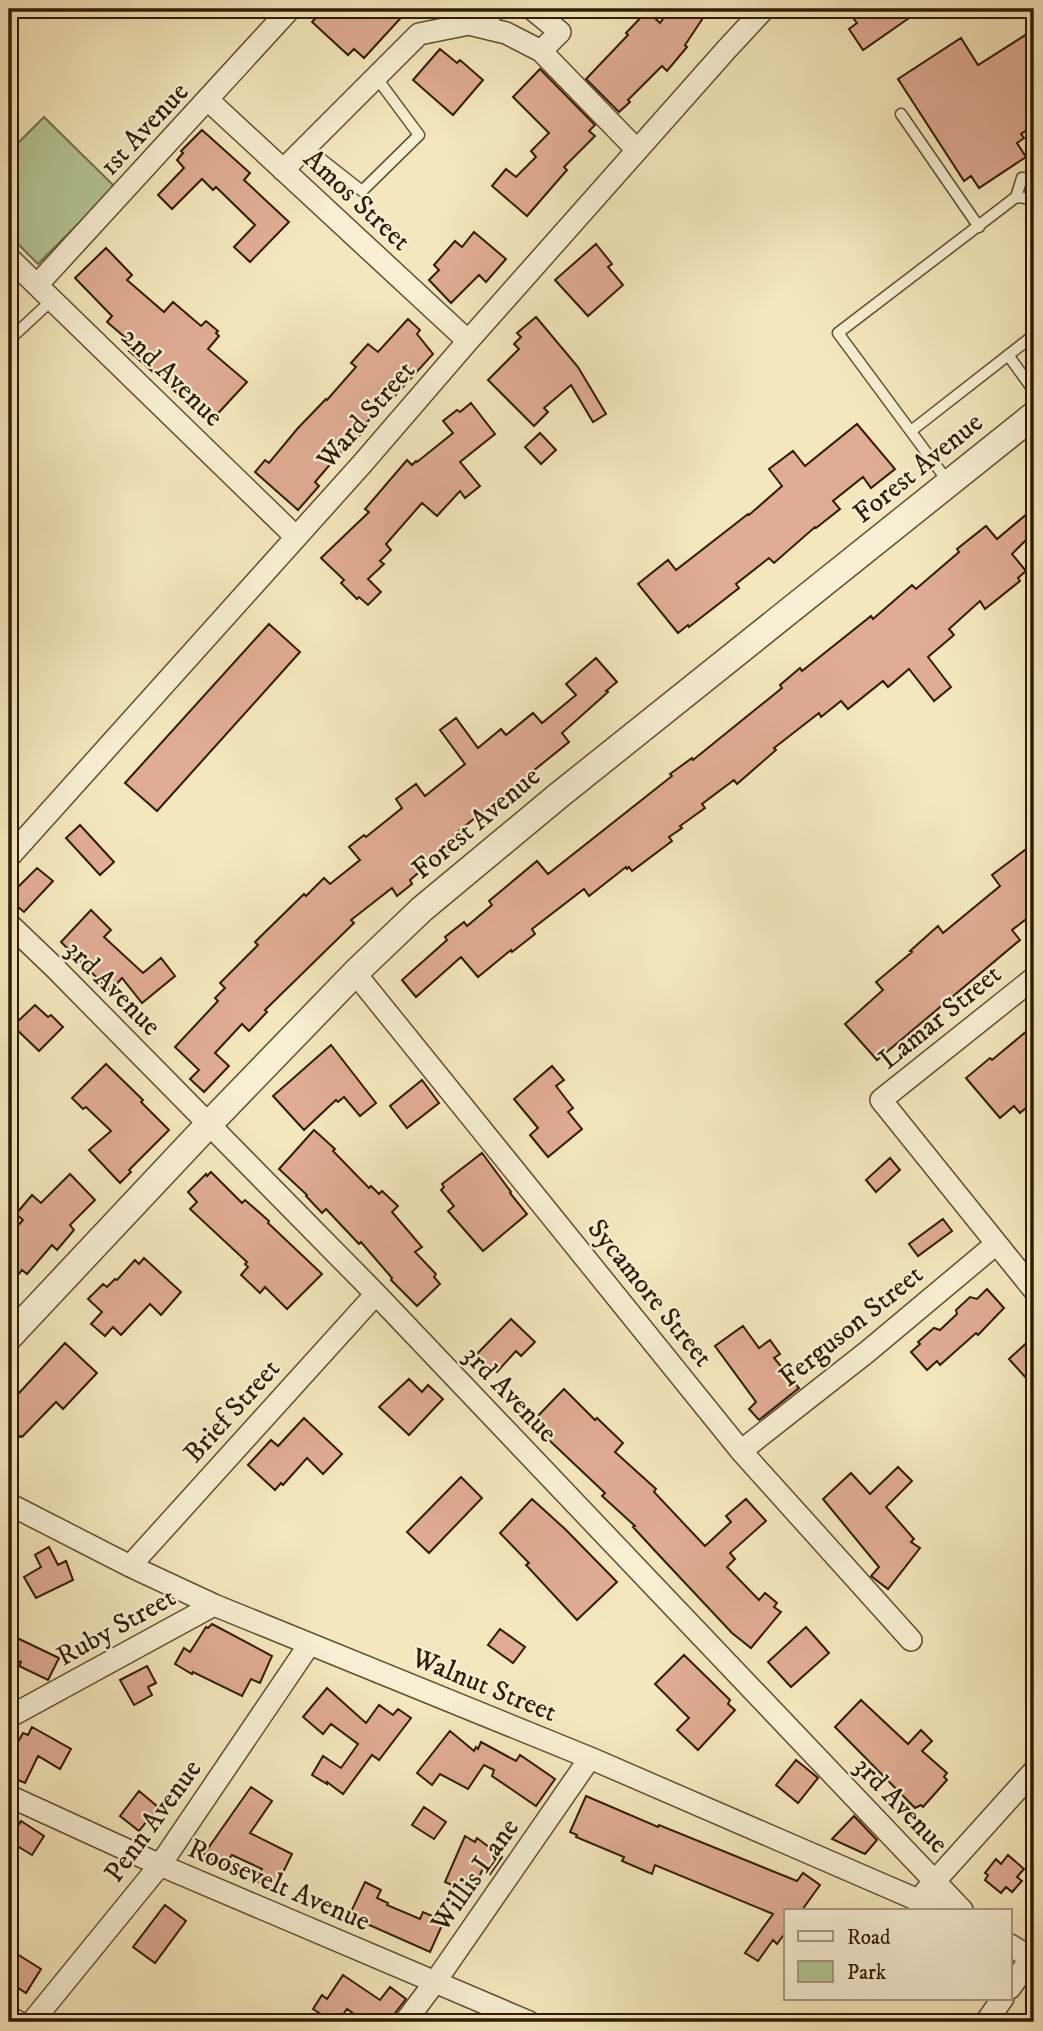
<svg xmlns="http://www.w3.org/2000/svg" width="1043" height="2031" font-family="'IM FELL DW Pica',serif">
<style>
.green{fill:#b5c796;stroke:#72714b;stroke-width:2}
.building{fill:#e0ac94;stroke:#301b00;stroke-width:2}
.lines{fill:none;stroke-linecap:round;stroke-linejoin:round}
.service-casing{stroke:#614e2f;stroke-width:13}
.minor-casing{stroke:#614e2f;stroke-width:24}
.tertiary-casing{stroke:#614e2f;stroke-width:29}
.service{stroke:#f8efd4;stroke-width:10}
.minor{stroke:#f8efd4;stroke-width:21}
.tertiary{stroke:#f8efd4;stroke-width:26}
.labels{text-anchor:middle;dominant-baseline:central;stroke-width:5;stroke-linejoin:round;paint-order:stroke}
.street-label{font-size:28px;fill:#301b00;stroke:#f8efd4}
</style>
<rect width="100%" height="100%" fill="#f4e7bd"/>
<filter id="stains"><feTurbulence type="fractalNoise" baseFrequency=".00286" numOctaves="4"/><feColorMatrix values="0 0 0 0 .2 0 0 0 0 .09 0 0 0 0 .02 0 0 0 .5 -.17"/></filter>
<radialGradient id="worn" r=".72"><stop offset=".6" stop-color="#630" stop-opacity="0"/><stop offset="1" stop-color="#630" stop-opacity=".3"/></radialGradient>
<path class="green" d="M44 117 115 187 38 264 9 235V152Z"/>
<path class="building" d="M324 9H409L364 58 354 49 348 55 312 22Z
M670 9H709L685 45 687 47 667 71 662 66 628 100 630 102 619 112 586 79 628 35 626 33 647 11 660 23Z
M846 9H922L863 50 849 29 857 23Z
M1027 34 1034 45V125L1021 134 1024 138 1017 143 1026 157 979 188 971 176 964 181 898 79 961 38 978 65Z
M440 49 457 63 460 60 483 80 453 115 413 80Z
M540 69 595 125 589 131 595 136 564 167 567 170 527 216 492 186 506 169 516 177 536 157 531 151 549 133 513 97Z
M202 130 250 173 244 180 289 222 250 262 234 247 255 225 216 187 213 190 202 179 172 209 158 195 184 168 177 160 183 153 181 151Z
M474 232 506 259 486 282 479 275 451 303 429 280 439 270 434 265 455 241 462 247Z
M596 244 612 264 608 267 623 285 588 316 555 280Z
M106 248 132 275 127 280 164 312 173 302 201 326 206 321 218 331 216 333 219 336 208 349 247 382 210 422 129 351 135 346 107 322 112 316 75 278Z
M536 317 578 367 606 414 593 422 571 385 544 408 548 412 534 426 488 380 519 349 514 344 521 337 517 333Z
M408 319 420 330 417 334 433 354 392 399 389 396 358 433 360 435 347 450 345 447 315 482 319 486 298 510 255 472 265 460 269 463 298 428 326 399 327 400 356 367 351 363 368 344 378 352Z
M471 403 495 434 460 462 480 486 465 498 460 491 437 516 422 503 386 544 391 550 380 561 384 564 368 579 381 592 368 605 359 597 357 599 341 583 344 580 321 558 369 512 365 509 407 460 412 465 416 461 417 462 453 433 443 421 457 410 460 412Z
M857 424 895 469 871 488 863 477 833 501 840 509 816 528 815 527 774 563 769 558 736 584 739 588 689 627 688 625 678 633 638 584 668 560 676 570 748 514 749 515 782 486 769 469 793 451 805 466Z
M540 433 556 450 541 464 525 447Z
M1034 508V532L1012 554 1026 571 1018 578 1020 581 985 609 980 601 949 629 954 635 928 657 951 687 934 701 909 669 888 687 883 681 848 709 841 701 821 717 819 713 774 748 776 750 737 784 734 780 702 804 705 808 680 826 682 828 669 837 672 841 632 871 629 867 627 869 626 867 589 896 584 889 532 929 535 934 512 952 511 950 478 977 461 957 416 997 402 980 447 940 445 937 464 922 467 926 492 905 489 901 537 861 548 874 672 776 670 774 692 758 693 760 782 688 780 685 800 668 802 671 871 616 873 619 912 585 916 589 959 552 957 549 986 526 997 539Z
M269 624 300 652 157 811 125 783Z
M596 658 617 682 606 691 608 692 562 733 569 742 454 835 458 840 449 846 452 851 440 860 438 856 410 880 412 884 397 896 392 888 351 920 354 923 265 1010 267 1012 249 1031 242 1024 215 1053 229 1066 204 1092 190 1079 199 1070 175 1047 218 1001 215 998 225 988 220 983 258 945 255 942 304 894 306 896 324 878 330 884 360 860 349 847 364 835 366 837 402 808 396 799 416 784 425 796 465 764 440 730 456 718 478 748 501 729 506 735 533 713 542 723 576 695 566 684Z
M80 825 114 862 100 875 66 838Z
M1034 843V913L1012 930 1020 940 877 1060 845 1024 883 990 876 982 912 952 910 951 938 926 943 933 1000 886 992 875Z
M37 868 53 881 24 912 12 902V893Z
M91 910 111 930 104 937 143 973 161 958 175 976 142 1003 122 978 110 991 61 942Z
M35 1005 48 1017 51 1015 63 1027 39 1051 13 1026Z
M1034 1025V1101L1020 1113 1014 1106 1000 1118 966 1078 990 1058 992 1060Z
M331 1045 376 1103 360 1116 344 1097 338 1102 336 1100 304 1130 273 1096Z
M106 1064 143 1100 141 1102 169 1130 129 1170 131 1172 120 1183 89 1150 111 1131 86 1107 83 1109 72 1098Z
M552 1066 564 1080 556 1086 573 1108 568 1112 582 1129 548 1157 530 1135 538 1128 514 1099Z
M422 1080 439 1103 407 1128 390 1106Z
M314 1130 335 1149 333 1151 369 1188 371 1186 379 1194 382 1191 398 1206 392 1212 422 1247 415 1252 436 1274 434 1277 440 1284 417 1306 391 1280 392 1278 361 1242 359 1244 326 1209 322 1213 306 1196 307 1195 279 1169Z
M482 1153 511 1192 510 1193 527 1214 483 1251 448 1211 454 1206 441 1190 444 1187 442 1184Z
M890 1158 900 1170 876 1192 866 1180Z
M211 1172 242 1203 245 1200 269 1221 268 1223 322 1274 287 1309 265 1287 260 1293 241 1275 248 1267 245 1264 247 1262 190 1209 197 1202 188 1192 206 1174 207 1176Z
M70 1174 95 1200 70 1225 74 1230 57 1250 52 1245 27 1274 22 1270 17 1276 9 1268V1235L23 1220 16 1214 32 1195 41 1203Z
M943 1219 952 1231 918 1256 909 1244Z
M144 1258 181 1292 161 1315 150 1304 121 1335 113 1327 105 1336 91 1324 102 1312 88 1299 103 1284 107 1287 115 1279 117 1280 135 1260 139 1264Z
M987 1289 1004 1308 978 1335 976 1333 940 1365 937 1361 927 1370 911 1352 920 1344 918 1342 934 1328 940 1330 957 1314 956 1310 970 1297 977 1299Z
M511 1319 535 1342 521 1356 516 1351 497 1372 494 1368 491 1372 473 1358Z
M743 1326 759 1348 770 1340 780 1354 774 1358 799 1388 759 1420 749 1409 756 1402 715 1346Z
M1034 1336V1387L1009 1359Z
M65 1343 97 1373 63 1409 56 1402 22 1437 20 1436 9 1447V1404Z
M409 1379 422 1392 428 1385 443 1399 409 1435 379 1407Z
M564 1389 595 1420 597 1418 623 1443 615 1452 656 1489 654 1492 705 1546 731 1522 726 1516 746 1499 766 1521 730 1553 735 1559 727 1567 759 1600 765 1593 777 1603 774 1607 781 1612 751 1648 732 1633 657 1553 633 1527 635 1526 602 1496 605 1493 531 1423Z
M304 1418 342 1454 323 1474 307 1458 283 1485 281 1483 275 1490 248 1465 271 1440 278 1446Z
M898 1467 912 1481 886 1507 914 1539 911 1542 920 1548 888 1589 871 1576 879 1567 823 1499 851 1473 870 1494Z
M461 1477 482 1498 429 1553 407 1532Z
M532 1499 565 1529 617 1582 577 1620 526 1565 529 1563 500 1533Z
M49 1547 58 1565 66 1561 73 1580 36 1598 24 1577 41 1567 35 1555Z
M212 1624 272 1656 260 1683 251 1679 242 1696 193 1672 192 1674 175 1664 184 1648 190 1652 206 1627 208 1628Z
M806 1627 829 1653 791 1687 768 1662Z
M500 1629 525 1647 513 1663 488 1645Z
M15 1637 59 1658 48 1680 19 1666 21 1662 9 1657V1650Z
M684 1655 730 1700 728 1704 735 1710 698 1750 677 1730 689 1718 655 1684Z
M147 1666 156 1683 148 1687 152 1695 134 1705 120 1680Z
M327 1688 366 1723 379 1705 393 1715 398 1709 411 1718 379 1760 372 1755 343 1794 327 1782V1784L312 1775 323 1756 341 1768 358 1744 331 1724 323 1734 303 1717Z
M861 1700 908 1744 921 1730 932 1741 922 1751 947 1773 944 1777 947 1780 923 1807 921 1805 915 1808 835 1727Z
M32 1727 71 1749 60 1769 38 1756 25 1783 9 1776V1747L14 1749 23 1733 28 1735Z
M450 1731 474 1751 476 1747 478 1749 481 1742 516 1761 520 1755 555 1779 536 1806 492 1776 494 1770 484 1765 468 1789 440 1774 432 1785 417 1773Z
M796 1760 818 1778 798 1803 776 1785Z
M251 1787 272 1801 250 1833 292 1854 275 1889 256 1881 262 1869 232 1855 223 1867 204 1854Z
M139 1791 158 1807 139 1831 120 1816Z
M586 1796 658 1827 659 1825 797 1881 803 1873 820 1885 802 1910H786V1932L777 1944 773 1940 758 1961 745 1953 773 1914 655 1865 652 1874 622 1861 624 1857 576 1837 577 1835 570 1832Z
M424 1807 446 1822 434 1839 412 1825Z
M854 1816 877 1840 865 1854 832 1839Z
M21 1821 44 1836 32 1855 9 1841Z
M465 1836 475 1842 477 1838 502 1857 490 1874 483 1868 472 1894 445 1882Z
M1008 1855 1024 1869 1017 1877 1022 1881 1012 1892 1006 1887 1001 1893 985 1880 988 1875 985 1873 996 1859 1001 1864Z
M365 1882 381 1890 377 1898 388 1903 387 1905 420 1919 423 1912 444 1921 430 1952 349 1916Z
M165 1905 186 1921 155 1963 133 1947Z
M9 1949 41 1969 26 1993 9 1982Z
M343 1975 380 2000 390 1987 406 1999 388 2022H365L347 2009 338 2022H333L313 2009 322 1995 327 1999Z"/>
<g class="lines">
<g class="service-casing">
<path id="service" d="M901 114 979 227
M306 147 362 191 419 135 376 77
M1016 197 1022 178 1030 179
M9 340 52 300
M1008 355 1034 391
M911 431 1034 335
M949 483 838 333 1016 197 1034 199"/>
</g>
<g class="minor-casing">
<path id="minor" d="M532 9 560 32 541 51
M469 24 491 13 495 9
M208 100 468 341
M283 170 419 34 469 24 506 33 541 51 637 150
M9 258 296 537
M37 285 290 9
M9 857 362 464 468 341 726 50 764 9
M9 924 55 968 376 1294 962 1910
M355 973 741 1451 911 1640
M1034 978 881 1100 1034 1290
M741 1451 867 1352 996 1244
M9 1504 130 1566 214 1605 590 1758 941 1910
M130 1566 376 1294
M9 1717 214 1605
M9 1796 160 1865 529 2022
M925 1892 1034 1771
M1010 1945 1034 1960
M1010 1988 1031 1958
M9 2017 18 2022
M32 2022 160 1865 309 1645
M405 2022 435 1982 590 1758
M986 2022 1003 1998"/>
</g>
<g class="tertiary-casing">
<path id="tertiary" d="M9 1337 209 1124 355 973 422 909 558 796 1034 415"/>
</g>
<use href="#service" class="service"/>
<use href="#minor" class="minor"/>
<use href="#tertiary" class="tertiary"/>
</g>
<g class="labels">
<g class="street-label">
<text transform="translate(144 129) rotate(-47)">1st Avenue</text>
<text transform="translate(357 200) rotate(43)">Amos Street</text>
<text transform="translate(172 377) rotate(44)">2nd Avenue</text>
<text transform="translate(366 415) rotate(-49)">Ward Street</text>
<text transform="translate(918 468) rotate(-39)">Forest Avenue</text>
<text transform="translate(476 823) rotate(-40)">Forest Avenue</text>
<text transform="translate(113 988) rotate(45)">3rd Avenue</text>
<text transform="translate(940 1017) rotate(-39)">Lamar Street</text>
<text transform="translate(650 1293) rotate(51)">Sycamore Street</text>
<text transform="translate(851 1326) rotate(-39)">Ferguson Street</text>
<text transform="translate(510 1394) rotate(46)">3rd Avenue</text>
<text transform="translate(232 1411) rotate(-48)">Brief Street</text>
<text transform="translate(116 1627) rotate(-29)">Ruby Street</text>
<text transform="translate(484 1685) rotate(22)">Walnut Street</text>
<text transform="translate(901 1805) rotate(46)">3rd Avenue</text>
<text transform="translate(153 1821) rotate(-54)">Penn Avenue</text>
<text transform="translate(475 1875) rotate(-55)">Willis Lane</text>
<text transform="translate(279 1885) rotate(23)">Roosevelt Avenue</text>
</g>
</g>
<rect width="1043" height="2031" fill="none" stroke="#f4e7bd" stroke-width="35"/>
<rect x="10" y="10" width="1022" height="2010" fill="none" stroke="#301b00" stroke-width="3.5"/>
<rect x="18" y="18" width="1008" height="1996" fill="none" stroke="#301b00" stroke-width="2"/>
<rect x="784" y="1909" width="228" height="91" fill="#f8efd4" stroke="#a89a7f" stroke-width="2"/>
<rect x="798" y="1931" width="35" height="10" fill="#f8efd4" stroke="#a89a7f" stroke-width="2"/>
<text x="847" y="1944" font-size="21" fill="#301b00">Road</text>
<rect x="798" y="1961" width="35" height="21" fill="#b5c796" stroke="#a89a7f" stroke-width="2"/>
<text x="847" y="1979" font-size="21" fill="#301b00">Park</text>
<rect width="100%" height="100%" filter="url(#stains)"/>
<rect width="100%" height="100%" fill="url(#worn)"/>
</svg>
